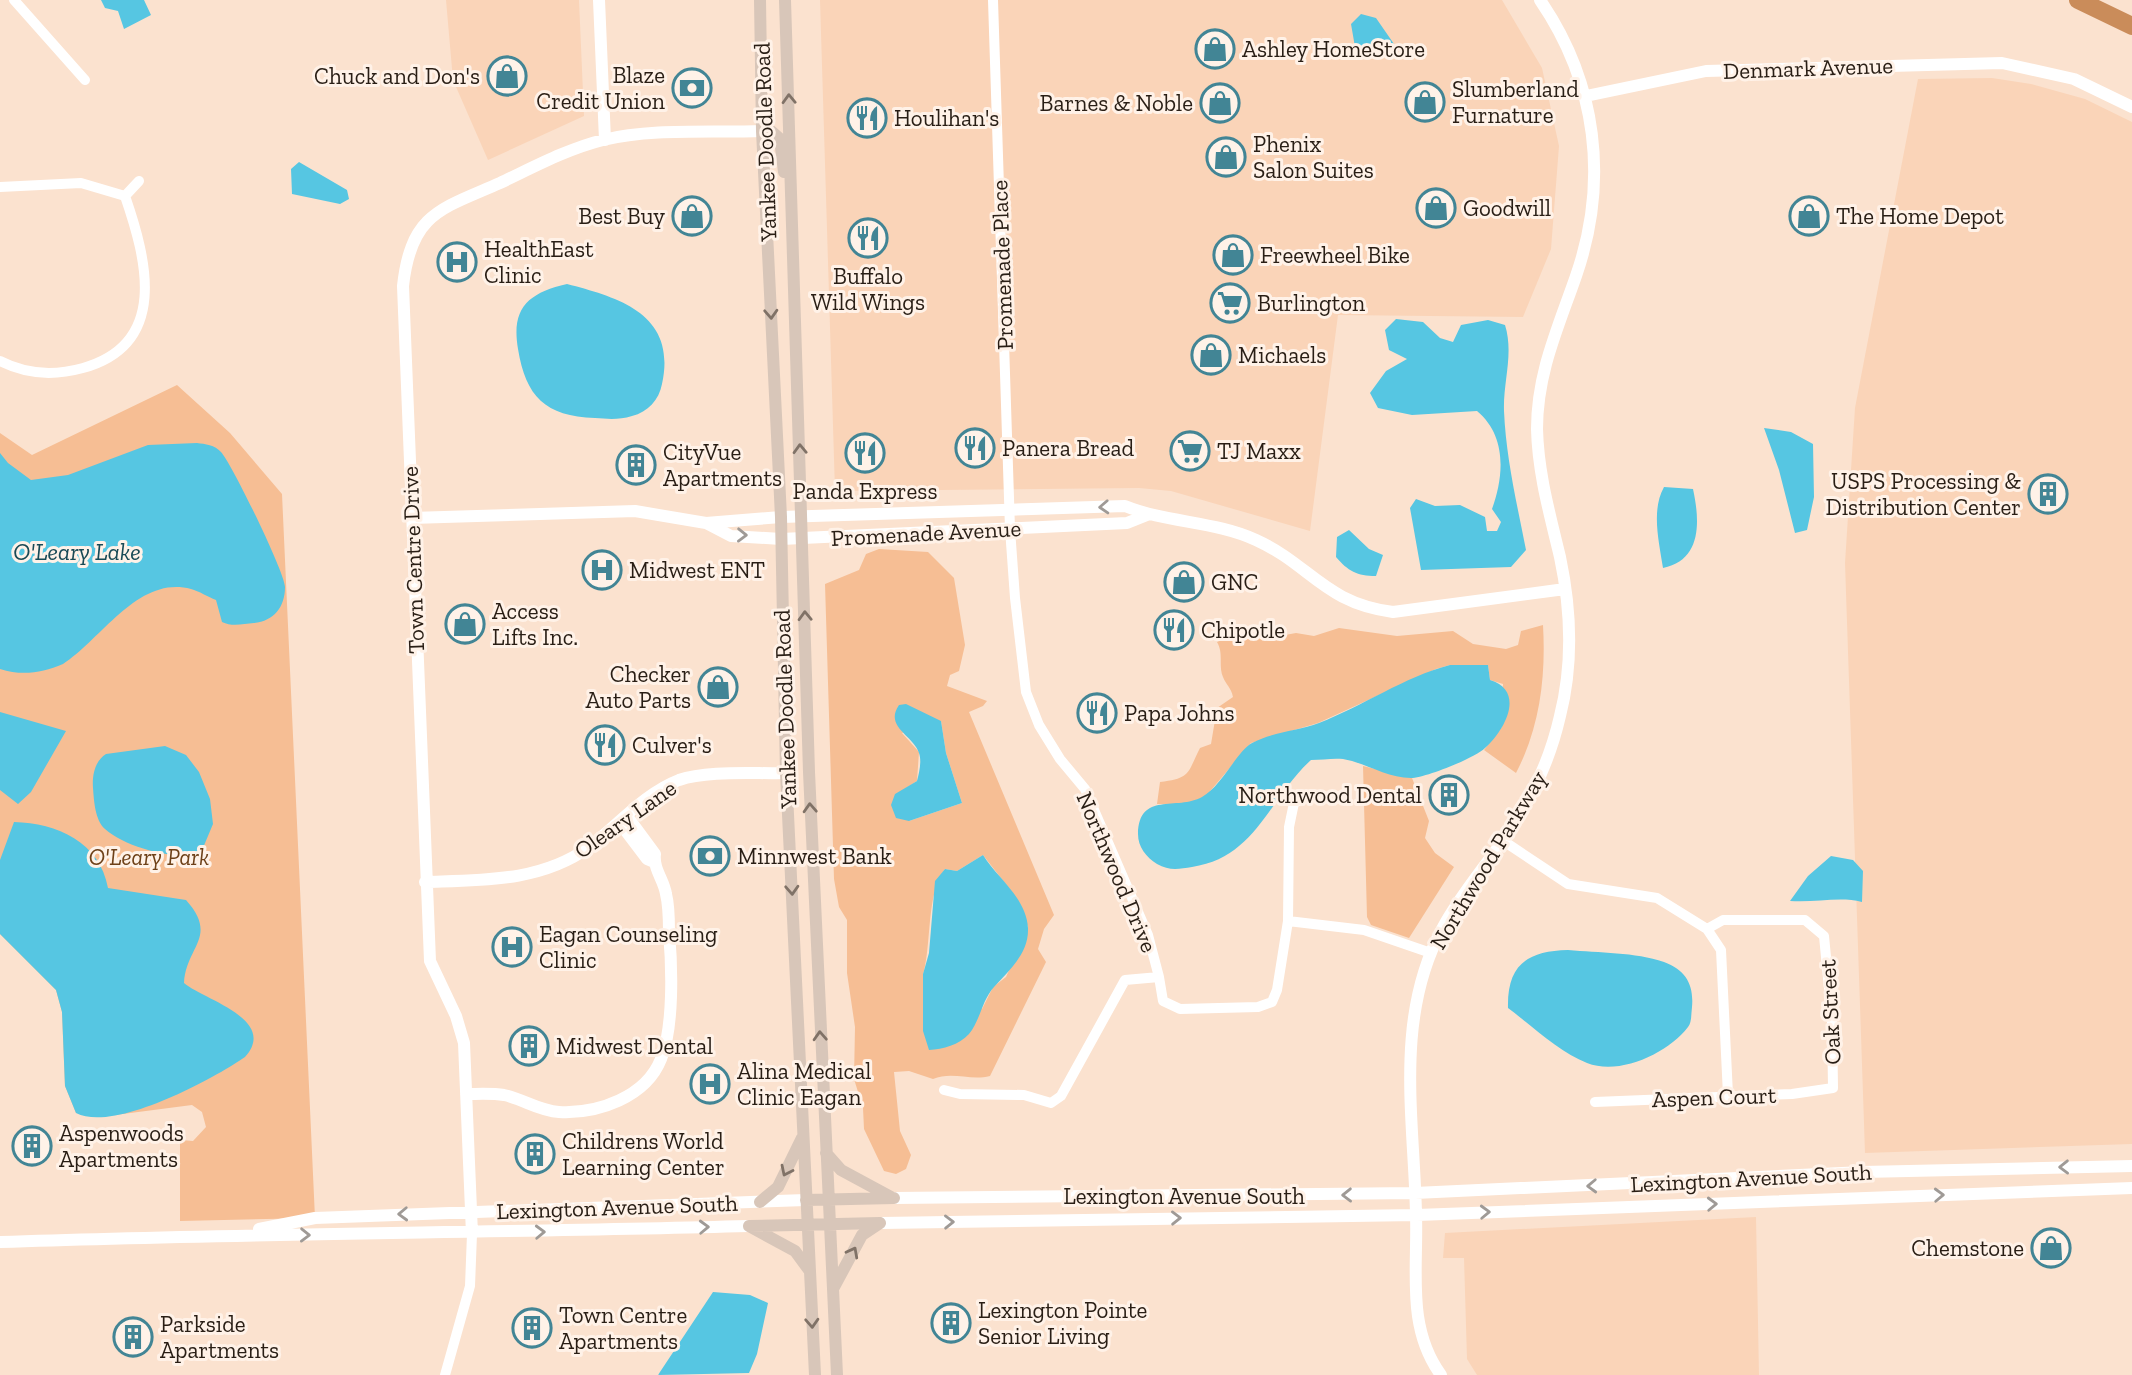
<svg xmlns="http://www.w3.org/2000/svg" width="2132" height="1375" font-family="'Zilla Slab',serif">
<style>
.built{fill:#fad4b8}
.green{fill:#f6be94;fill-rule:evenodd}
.water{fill:#56c6e2}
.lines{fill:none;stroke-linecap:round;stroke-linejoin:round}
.minor{stroke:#fff;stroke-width:10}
.tertiary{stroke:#fff;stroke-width:12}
.secondary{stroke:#d8c6b9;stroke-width:12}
.motorway{stroke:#ca8c5a;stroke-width:18}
.oneway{stroke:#807267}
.oneway2{stroke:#9f9a96}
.labels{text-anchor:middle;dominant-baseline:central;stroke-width:6;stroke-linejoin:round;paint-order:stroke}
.poi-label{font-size:23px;fill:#291e15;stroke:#fff2e8;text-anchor:start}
.street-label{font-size:23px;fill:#291e15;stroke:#fff2e8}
.park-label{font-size:23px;font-style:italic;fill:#6e4119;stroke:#fff2e8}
.water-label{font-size:24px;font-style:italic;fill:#194a56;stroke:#fff2e8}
</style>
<rect width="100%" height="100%" fill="#fbe2cf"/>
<path class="built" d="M446 0H579L584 116 488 160 453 80Z
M820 0H1502L1542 68 1559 146 1551 249 1523 317 1338 315 1310 531 1171 491 1139 488 835 491Z
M1992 78 2031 84 2085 99 2132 122V1144L1865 1153 1845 563 1855 408 1918 79Z
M1756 1217 1759 1375H1477L1467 1359 1464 1258H1443L1445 1233Z"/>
<path class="green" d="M177 385 230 433 282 494 315 1218 180 1221V1140L193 1141 206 1127 202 1112 192 1105 115 1115 76 1113 65 1086 62 1012 56 990 0 934V433L32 455Z
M879 549 928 552 954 578 965 645 959 671 950 675 947 686 987 701 983 706 969 712 1054 915 1044 929 1038 949 1046 962 990 1076C970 1081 952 1071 933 1079L909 1071 894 1072 900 1131 911 1155 906 1169 896 1174 884 1171 864 1129 863 1108 854 1079 855 1027 847 973V920L839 907 834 879 825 584 859 570 866 554ZM941 721 946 753 962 803 909 821 906 788 917 781 919 752 902 733ZM983 855 1015 896 1028 927 1006 977 993 987 982 1009 923 975C932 943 926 893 945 869L957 871Z
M1543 625C1546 676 1540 727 1516 773L1484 750 1502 727 1503 684 1490 680 1488 665H1450L1436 669 1318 723 1251 743 1206 796 1189 804H1157L1160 782C1192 778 1187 773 1200 748L1211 744 1217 708 1233 697C1231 687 1226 685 1223 677 1218 665 1224 654 1217 642L1229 637 1269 638 1296 633 1314 636 1339 628 1397 636 1453 631 1473 644 1506 649 1518 645 1521 631Z
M1363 766 1412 778 1429 821 1425 838 1435 853 1454 867 1409 938 1371 925 1367 917Z"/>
<path class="water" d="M101 0H144L151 15 124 29 118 11 105 8Z
M1361 14 1376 18 1394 44 1355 47 1351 24Z
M299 162 347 190 349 199 340 204 292 194 291 169Z
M567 284C621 298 677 315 662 384 659 400 648 412 632 416 619 420 608 419 595 418 545 416 526 397 518 349 511 308 528 293 567 284Z
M1396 319 1423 322 1440 338 1453 342 1461 325 1488 320 1505 325C1514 354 1503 381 1504 411 1506 458 1517 504 1526 550L1511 567 1421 570 1410 508 1416 499 1435 506 1460 505 1485 517 1487 531H1497L1501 522 1492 509C1504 476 1507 436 1477 411L1412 415 1378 408 1370 393 1386 371 1407 359 1389 350 1385 330Z
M1764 428 1791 432 1813 444 1814 497 1807 530 1795 533 1779 470Z
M197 443C205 444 215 445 221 452 232 464 285 573 285 587 285 607 274 621 254 623 243 624 232 627 222 622L216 600C208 597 199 591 191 589 138 575 102 639 63 664 42 673 22 676 0 669V453L8 463 31 480 68 475 148 445Z
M1664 487 1693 489C1700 521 1702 560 1663 568 1659 542 1651 510 1664 487Z
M1349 530 1369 549 1383 555 1376 576C1357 576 1348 571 1336 557L1337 537Z
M1450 665H1488L1490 680C1526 691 1505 730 1485 748 1475 758 1425 778 1411 778 1387 778 1366 763 1343 759 1333 758 1321 760 1311 760 1269 798 1256 858 1192 867 1179 869 1169 871 1157 864 1146 857 1138 847 1138 834 1139 791 1177 811 1202 797 1222 786 1237 751 1252 743 1272 732 1298 731 1319 723 1363 706 1404 677 1450 665Z
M906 704 941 721 946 753 962 803 909 821 896 818 891 805 895 794 917 781C919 773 922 762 919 753 913 735 884 727 899 705Z
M0 712 66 731 31 792 18 804 0 790Z
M165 746 186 755 199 772 210 799 213 824 200 855C174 859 126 848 105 829 95 820 94 801 93 788 92 775 95 761 106 754Z
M14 822C57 823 100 842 108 888L186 900C219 937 186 946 184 983 202 999 279 1019 245 1057 213 1079 114 1133 76 1113L65 1086 62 1012 56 990 0 934V860Z
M983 855C997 878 1026 897 1028 928 1029 954 1009 970 994 987 982 1000 980 1021 969 1034 959 1045 943 1049 929 1050L923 1031V974L929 953 935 881 945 869 957 871Z
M1831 856 1853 860 1863 871 1862 902C1840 896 1815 903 1790 901L1808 876Z
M1568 950C1599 953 1635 952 1664 962 1686 970 1694 985 1692 1007 1691 1014 1692 1022 1688 1027 1668 1053 1620 1076 1587 1063 1559 1052 1532 1026 1508 1008 1507 965 1527 951 1568 950Z
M713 1292 750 1295 768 1303 757 1354 749 1373 658 1375Z"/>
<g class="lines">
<path class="minor" d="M14 0 85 80
M0 187 81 183 125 196
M125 196 139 181
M0 361C27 375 54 376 83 368 169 344 147 260 125 196
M1502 840 1568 884 1657 898 1707 929 1721 950 1728 1095
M1288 921 1289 827 1294 803 1306 798
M1159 977 1163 1001 1180 1009 1258 1007 1272 1002 1277 990 1288 921 1364 930 1431 953
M944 1090 960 1094 1024 1095 1051 1103 1061 1096 1125 980 1159 977 1148 935 1085 789 1060 759 1039 725 1026 692 1015 598 1010 529 993 0
M1595 1102 1792 1094 1833 1088 1832 1020 1824 936 1805 920H1723L1707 929
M445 1375 470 1286 472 1234"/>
<path class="tertiary" d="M599 0 605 140
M1586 96 1706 71 2002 63 2074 79 2132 107
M411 518 635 511 706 523 731 536 781 539 1127 523 1147 515
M706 523 781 517 1125 506C1167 523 1215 521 1256 540 1311 565 1324 603 1393 612L1565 589
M619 822 647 859 654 862
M425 882C482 880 541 882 589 847 618 825 645 793 679 780 707 770 755 774 786 773
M466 1094C478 1094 492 1093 504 1095 523 1099 539 1111 559 1112 598 1114 646 1097 661 1059 674 1027 672 966 669 932 669 919 669 906 666 894 664 880 653 869 655 854L627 816
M894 1198 1415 1193 1863 1172 2132 1166
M880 1223 1417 1215 2132 1188
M259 1229 315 1218 806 1200
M472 1234 464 1043 456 1016 430 961 403 286C411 213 441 209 500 183 534 167 567 149 603 140 653 128 711 133 762 131
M0 1242C250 1233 499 1233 749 1226
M1441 1375C1406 1327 1418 1270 1416 1214 1414 1118 1394 1018 1442 929 1463 889 1496 855 1519 816 1538 785 1552 751 1560 716 1573 665 1571 609 1560 557 1550 515 1538 473 1537 429 1537 373 1558 328 1576 276 1609 181 1597 83 1540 0"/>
<path class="secondary" d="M760 0 762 131 781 517 786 773 815 1375
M785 0 809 772 837 1375
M762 131H771L780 139 784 172
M826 1153 841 1170 891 1197
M806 1200 894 1198
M760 1202 778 1187 802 1138
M749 1226 880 1223
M749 1226 795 1251 809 1270
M833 1289 862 1235 880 1223"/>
<path class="motorway" d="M2078 0 2132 26"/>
</g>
<defs><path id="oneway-chevron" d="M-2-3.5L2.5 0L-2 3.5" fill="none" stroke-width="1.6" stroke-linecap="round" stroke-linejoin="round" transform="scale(1.75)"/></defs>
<g class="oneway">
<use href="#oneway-chevron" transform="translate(789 99) rotate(-92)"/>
<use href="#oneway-chevron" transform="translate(771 314) rotate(87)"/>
<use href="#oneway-chevron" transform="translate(800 449) rotate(-92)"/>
<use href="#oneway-chevron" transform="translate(805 616) rotate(-92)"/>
<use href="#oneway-chevron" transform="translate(810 808) rotate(-93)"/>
<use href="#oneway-chevron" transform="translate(792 890) rotate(87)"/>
<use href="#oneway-chevron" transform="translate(820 1036) rotate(-93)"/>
<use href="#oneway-chevron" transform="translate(786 1171) rotate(116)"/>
<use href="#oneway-chevron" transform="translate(853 1252) rotate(-62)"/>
<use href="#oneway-chevron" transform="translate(812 1323) rotate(87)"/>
</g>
<g class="oneway2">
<use href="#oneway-chevron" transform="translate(1104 507) rotate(177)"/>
<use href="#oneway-chevron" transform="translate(742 535) rotate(1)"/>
<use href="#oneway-chevron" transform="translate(2064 1167) rotate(179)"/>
<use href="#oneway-chevron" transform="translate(1592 1186) rotate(178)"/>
<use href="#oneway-chevron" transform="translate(1347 1195) rotate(179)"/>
<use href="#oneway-chevron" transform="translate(1939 1195) rotate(-2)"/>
<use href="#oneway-chevron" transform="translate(1712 1204) rotate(-2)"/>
<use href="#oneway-chevron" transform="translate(1485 1212) rotate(-2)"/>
<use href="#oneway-chevron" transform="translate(403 1214) rotate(178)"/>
<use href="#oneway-chevron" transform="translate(1176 1218) rotate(-1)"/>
<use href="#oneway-chevron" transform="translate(949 1222) rotate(-1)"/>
<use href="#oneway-chevron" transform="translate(704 1227) rotate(-2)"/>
<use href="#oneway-chevron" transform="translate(540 1232) rotate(-2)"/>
<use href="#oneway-chevron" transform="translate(305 1235) rotate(1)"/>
</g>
<defs>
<g id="shop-ring" transform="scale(2.0125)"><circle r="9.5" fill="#fff2e8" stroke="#428595" stroke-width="1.5"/><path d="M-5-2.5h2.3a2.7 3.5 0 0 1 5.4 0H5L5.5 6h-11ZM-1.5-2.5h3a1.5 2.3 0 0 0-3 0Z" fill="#428595"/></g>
<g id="bank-ring" transform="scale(2.0125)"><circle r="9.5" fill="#fff2e8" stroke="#428595" stroke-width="1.5"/><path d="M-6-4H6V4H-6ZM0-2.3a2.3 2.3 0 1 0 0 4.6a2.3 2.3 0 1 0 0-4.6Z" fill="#428595"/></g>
<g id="restaurant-ring" transform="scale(2.0125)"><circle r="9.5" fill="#fff2e8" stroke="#428595" stroke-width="1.5"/><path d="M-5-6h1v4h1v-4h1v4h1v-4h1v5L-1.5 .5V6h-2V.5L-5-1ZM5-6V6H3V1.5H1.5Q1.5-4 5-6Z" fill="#428595"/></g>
<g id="hospital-ring" transform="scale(2.0125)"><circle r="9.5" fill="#fff2e8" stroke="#428595" stroke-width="1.5"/><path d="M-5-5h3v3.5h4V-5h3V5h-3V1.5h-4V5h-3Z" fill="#428595"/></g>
<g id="supermarket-ring" transform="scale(2.0125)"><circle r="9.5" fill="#fff2e8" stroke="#428595" stroke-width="1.5"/><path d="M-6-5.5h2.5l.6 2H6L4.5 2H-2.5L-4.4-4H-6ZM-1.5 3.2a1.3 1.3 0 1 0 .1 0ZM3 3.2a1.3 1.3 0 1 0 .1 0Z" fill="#428595"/></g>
<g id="building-ring" transform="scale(2.0125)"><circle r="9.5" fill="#fff2e8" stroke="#428595" stroke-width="1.5"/><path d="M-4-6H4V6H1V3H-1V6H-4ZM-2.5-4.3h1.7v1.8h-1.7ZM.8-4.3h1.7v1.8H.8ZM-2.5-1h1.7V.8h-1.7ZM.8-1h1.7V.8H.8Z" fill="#428595"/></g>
</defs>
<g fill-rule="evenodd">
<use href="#shop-ring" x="1215" y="49"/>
<use href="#shop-ring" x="507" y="76"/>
<use href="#bank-ring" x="692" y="88"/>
<use href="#shop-ring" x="1425" y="102"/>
<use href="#shop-ring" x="1220" y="103"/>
<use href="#restaurant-ring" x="867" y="118"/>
<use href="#shop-ring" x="1226" y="157"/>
<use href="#shop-ring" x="1436" y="208"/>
<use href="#shop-ring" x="692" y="216"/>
<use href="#shop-ring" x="1809" y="216"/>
<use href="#restaurant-ring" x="868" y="238"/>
<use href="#shop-ring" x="1233" y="255"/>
<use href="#hospital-ring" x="457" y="262"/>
<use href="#supermarket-ring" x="1230" y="303"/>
<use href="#shop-ring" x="1211" y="355"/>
<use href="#restaurant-ring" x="975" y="448"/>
<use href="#supermarket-ring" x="1190" y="451"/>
<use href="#restaurant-ring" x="865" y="453"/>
<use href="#building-ring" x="636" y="465"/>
<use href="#building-ring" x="2048" y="494"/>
<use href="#hospital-ring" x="602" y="570"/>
<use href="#shop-ring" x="1184" y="582"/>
<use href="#shop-ring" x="465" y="624"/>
<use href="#restaurant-ring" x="1174" y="630"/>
<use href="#shop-ring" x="718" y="687"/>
<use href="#restaurant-ring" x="1097" y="713"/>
<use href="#restaurant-ring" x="605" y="745"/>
<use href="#building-ring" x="1449" y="795"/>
<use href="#bank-ring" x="710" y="856"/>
<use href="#hospital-ring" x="512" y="947"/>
<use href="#building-ring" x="529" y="1046"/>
<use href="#hospital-ring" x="710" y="1084"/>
<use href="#building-ring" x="32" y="1146"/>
<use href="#building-ring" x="535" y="1154"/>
<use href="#shop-ring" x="2051" y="1248"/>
<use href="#building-ring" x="951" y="1323"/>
<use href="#building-ring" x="532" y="1328"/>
<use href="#building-ring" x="133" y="1337"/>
</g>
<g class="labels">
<g class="poi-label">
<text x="1242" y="49">Ashley HomeStore</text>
<text x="665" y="75" text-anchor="end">Blaze<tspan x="665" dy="26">Credit Union</tspan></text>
<text x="480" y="76" text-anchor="end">Chuck and Don's</text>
<text x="1452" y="89">Slumberland<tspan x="1452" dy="26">Furnature</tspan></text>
<text x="1193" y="103" text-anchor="end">Barnes &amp; Noble</text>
<text x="894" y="118">Houlihan's</text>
<text x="1253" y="144">Phenix<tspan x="1253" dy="26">Salon Suites</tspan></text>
<text x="1463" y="208">Goodwill</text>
<text x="665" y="216" text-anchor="end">Best Buy</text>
<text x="1836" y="216">The Home Depot</text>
<text x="484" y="249">HealthEast<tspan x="484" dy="26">Clinic</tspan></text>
<text x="1260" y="255">Freewheel Bike</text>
<text x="868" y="276" text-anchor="middle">Buffalo<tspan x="868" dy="26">Wild Wings</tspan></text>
<text x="1257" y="303">Burlington</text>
<text x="1238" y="355">Michaels</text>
<text x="1002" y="448">Panera Bread</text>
<text x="1217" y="451">TJ Maxx</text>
<text x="663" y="452">CityVue<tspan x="663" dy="26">Apartments</tspan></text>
<text x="2021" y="481" text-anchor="end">USPS Processing &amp;<tspan x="2021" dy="26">Distribution Center</tspan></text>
<text x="865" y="491" text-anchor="middle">Panda Express</text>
<text x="629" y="570">Midwest ENT</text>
<text x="1211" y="582">GNC</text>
<text x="492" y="611">Access<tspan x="492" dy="26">Lifts Inc.</tspan></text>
<text x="1201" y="630">Chipotle</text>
<text x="691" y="674" text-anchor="end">Checker<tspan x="691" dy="26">Auto Parts</tspan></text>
<text x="1124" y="713">Papa Johns</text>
<text x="632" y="745">Culver's</text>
<text x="1422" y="795" text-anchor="end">Northwood Dental</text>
<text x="737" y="856">Minnwest Bank</text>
<text x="539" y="934">Eagan Counseling<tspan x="539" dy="26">Clinic</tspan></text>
<text x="556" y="1046">Midwest Dental</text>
<text x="737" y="1071">Alina Medical<tspan x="737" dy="26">Clinic Eagan</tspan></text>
<text x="59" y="1133">Aspenwoods<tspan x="59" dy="26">Apartments</tspan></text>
<text x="562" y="1141">Childrens World<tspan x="562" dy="26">Learning Center</tspan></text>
<text x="2024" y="1248" text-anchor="end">Chemstone</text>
<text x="978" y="1310">Lexington Pointe<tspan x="978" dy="26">Senior Living</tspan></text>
<text x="559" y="1315">Town Centre<tspan x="559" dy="26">Apartments</tspan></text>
<text x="160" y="1324">Parkside<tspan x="160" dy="26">Apartments</tspan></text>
</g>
<g class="street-label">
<text transform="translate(1808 68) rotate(-2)">Denmark Avenue</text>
<text transform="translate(765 142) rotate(-92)">Yankee Doodle Road</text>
<text transform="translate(1002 265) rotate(-92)">Promenade Place</text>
<text transform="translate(926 533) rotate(-3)">Promenade Avenue</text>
<text transform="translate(413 560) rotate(-92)">Town Centre Drive</text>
<text transform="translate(785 709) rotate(-92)">Yankee Doodle Road</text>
<text transform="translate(625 819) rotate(-35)">Oleary Lane</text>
<text transform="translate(1488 860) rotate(-59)">Northwood Parkway</text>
<text transform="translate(1117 872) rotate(67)">Northwood Drive</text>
<text transform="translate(1830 1012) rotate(-93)">Oak Street</text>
<text transform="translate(1714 1097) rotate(-2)">Aspen Court</text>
<text transform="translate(1751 1178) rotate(-3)">Lexington Avenue South</text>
<text x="1184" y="1196">Lexington Avenue South</text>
<text transform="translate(617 1207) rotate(-2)">Lexington Avenue South</text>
</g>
<g class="park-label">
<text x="149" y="857">O'Leary Park</text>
</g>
<g class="water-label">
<text x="77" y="551">O'Leary Lake</text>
</g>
</g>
</svg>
